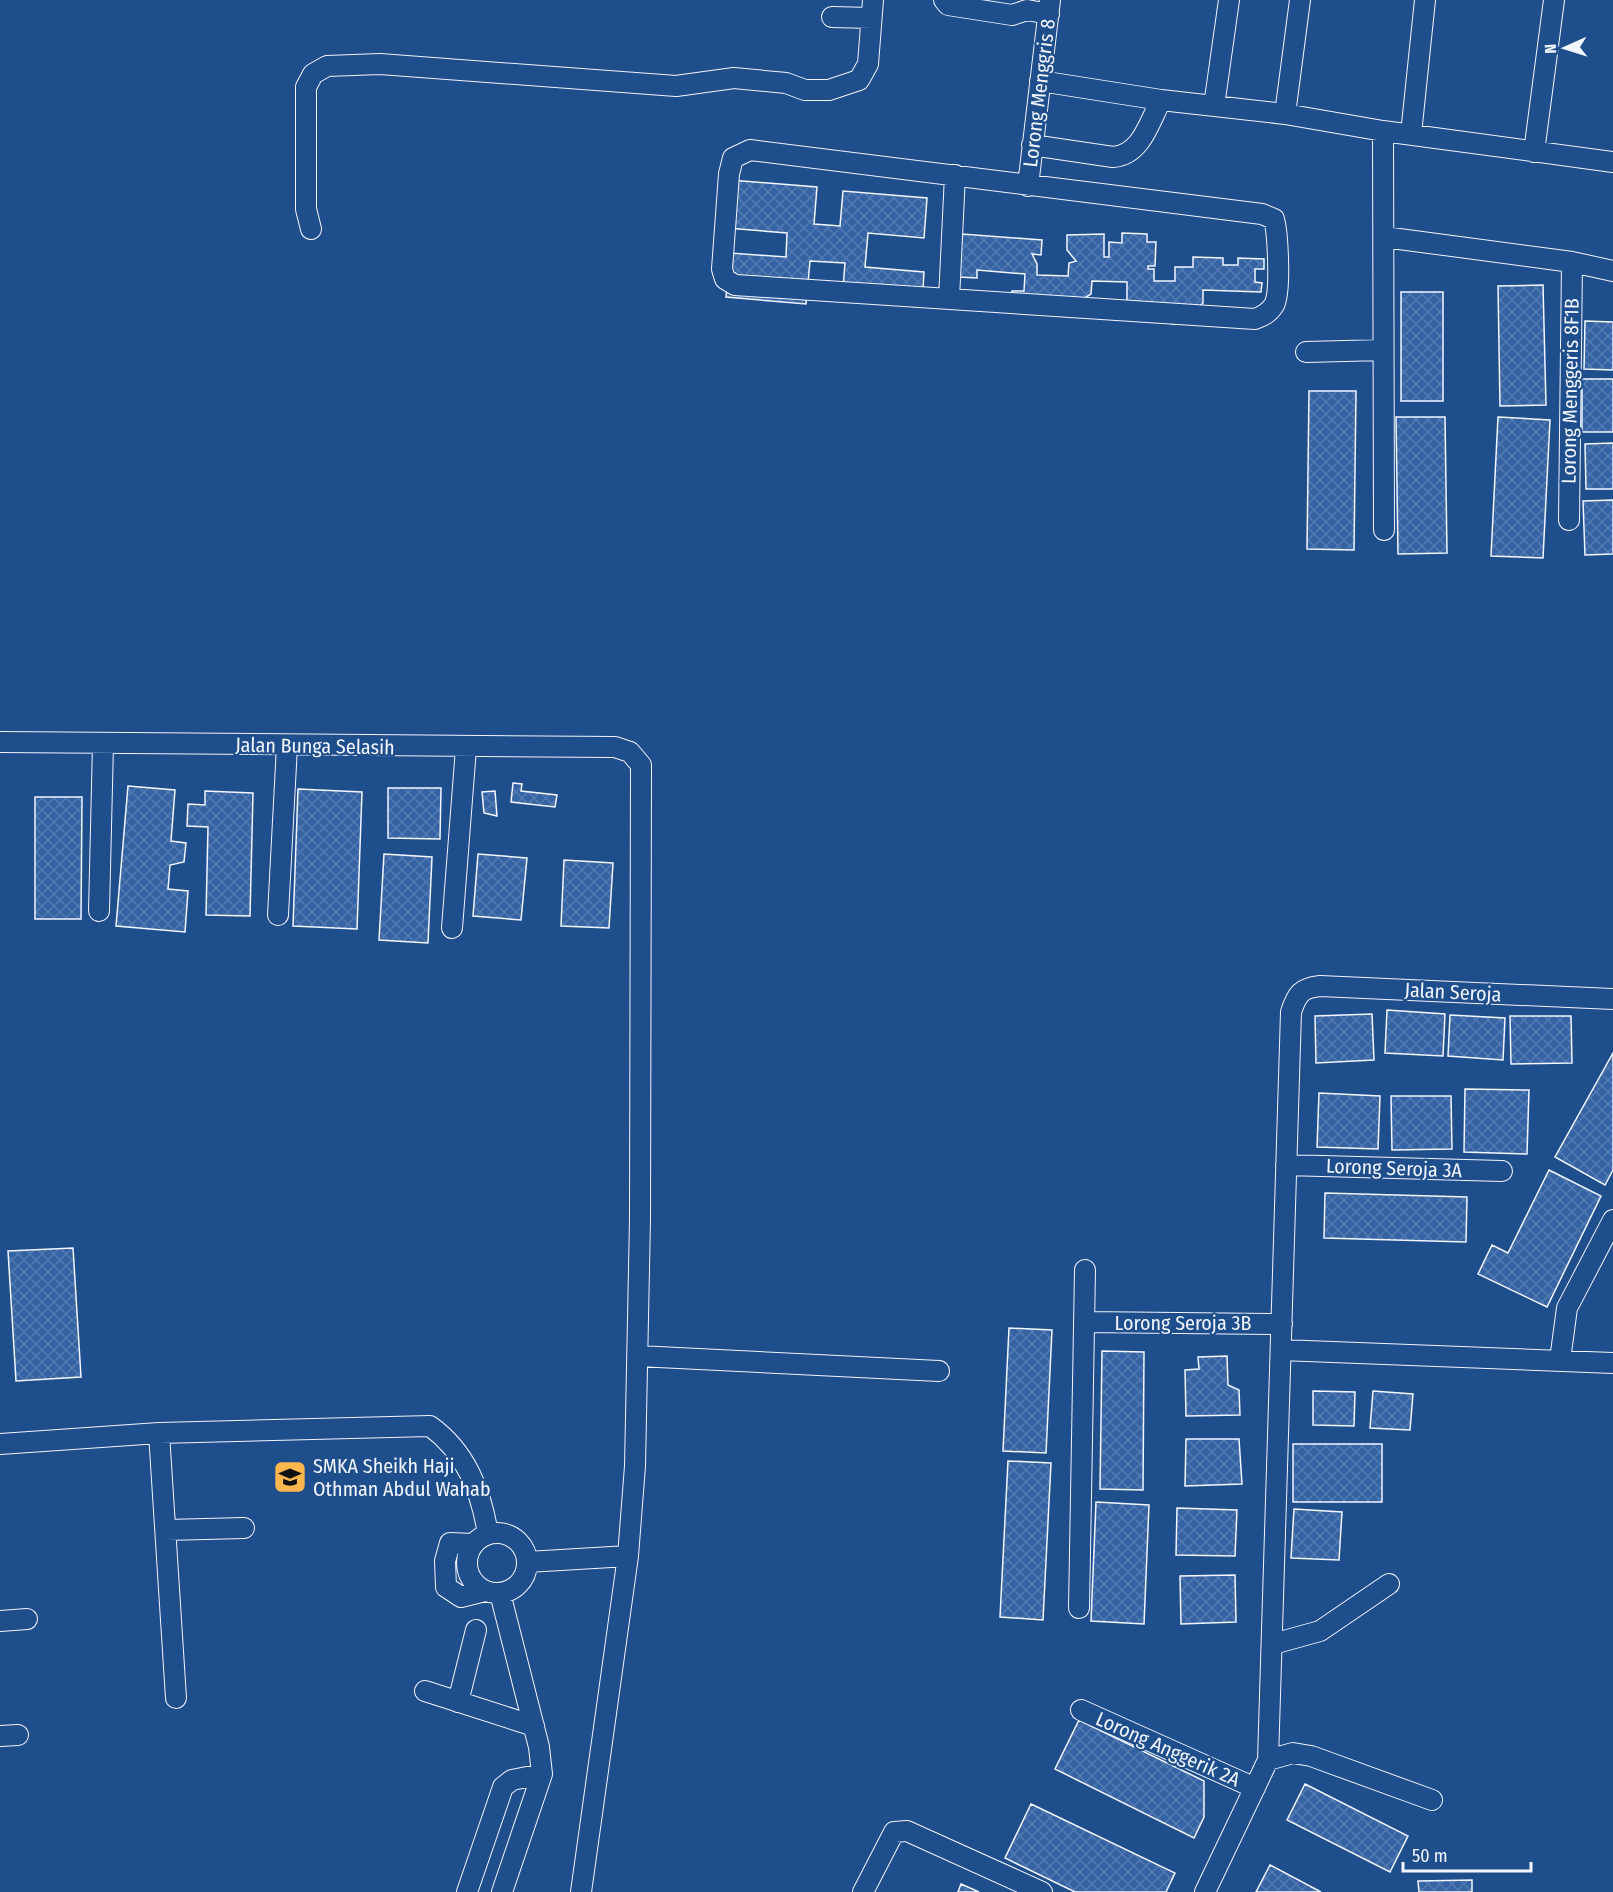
<svg xmlns="http://www.w3.org/2000/svg" width="1613" height="1892" font-family="'Fira Sans Condensed',sans-serif">
<style>
.building{fill:url(#building-cross-hatch);stroke:#f2f6ff;stroke-width:1.5}
.lines{fill:none;stroke-linecap:round;stroke-linejoin:round}
.minor-casing{stroke:#f2f6ff;stroke-width:22}
.minor{stroke:#1f4e8c;stroke-width:20}
.labels{text-anchor:middle;dominant-baseline:central;stroke-width:4.5;stroke-linejoin:round;paint-order:stroke}
.street-label{font-size:20px;fill:#f2f6ff;stroke:#1f4e8c}
.poi-label{font-size:20px;fill:#f2f6ff;stroke:#1f4e8c;text-anchor:start}
</style>
<defs>
<pattern id="building-cross-hatch" width="8" height="8" patternUnits="userSpaceOnUse" patternTransform="scale(1.5)"><rect width="8" height="8" fill="#3563a3"/><path d="M0 0l8 8M0 8l8-8" fill="none" stroke="#537ab1"/></pattern>
</defs>
<rect width="100%" height="100%" fill="#1f4e8c"/>
<path class="building" d="M730 180 817 187 814 224 840 226 843 191 927 198 924 238 868 233 865 267 924 272 922 307 842 300 845 263 810 261 806 304 726 297 730 253 786 257 787 233 727 228Z
M1122 233 1147 234V242H1156L1155 266H1148V269H1154V281H1175V267H1193V257L1223 258V265H1238V258L1264 259V269H1255V282L1262 283 1261 292 1203 290V303L1196 310 1203 324H1172V305L1127 301V282L1092 281 1091 294 1086 297 1092 302 1089 318 1011 309 1012 291H1024L1025 274 977 270V278L959 277 962 234 1042 240 1041 255 1032 254 1037 264V275L1068 276 1069 263 1076 261 1067 250V235L1104 234V257H1109V242L1122 243Z
M1543 285 1546 405 1500 406 1498 286Z
M1401 292H1443V401H1401Z
M1585 321 1613 322V370L1584 369Z
M1582 379H1613V432H1582Z
M1309 391H1356L1354 550 1307 549Z
M1396 417H1445L1447 553 1398 554Z
M1498 417 1550 420 1543 558 1491 556Z
M1613 443V489H1586L1585 444Z
M1613 500V554L1585 555 1583 501Z
M513 783 522 784 521 791 557 795 555 807 511 802Z
M128 786 175 790 171 841 186 843 184 862 170 865 168 889 188 891 185 932 116 926Z
M388 788H441L440 839 388 838Z
M298 789 362 792 357 929 293 926Z
M205 791 253 793 250 916 206 915 208 827 187 826 188 804 205 805Z
M495 791 497 816 484 813 482 792Z
M35 797H82L81 919H35Z
M384 854 432 857 428 943 379 940Z
M478 854 527 858 521 920 473 916Z
M564 860 613 863 609 928 561 926Z
M1387 1010 1445 1014 1443 1056 1385 1053Z
M1372 1014 1374 1060 1316 1063 1315 1016Z
M1450 1015 1505 1018 1503 1060 1448 1056Z
M1510 1016H1571L1572 1063 1511 1064Z
M1613 1053V1170L1605 1185 1555 1157Z
M1465 1089 1529 1090 1527 1154 1464 1152Z
M1319 1093 1380 1096 1378 1149 1317 1147Z
M1391 1096H1451L1452 1149 1392 1150Z
M1549 1170 1601 1196 1547 1307 1478 1274 1492 1245 1508 1253Z
M1325 1193 1467 1197 1466 1242 1324 1238Z
M73 1248 81 1377 16 1381 8 1251Z
M1009 1328 1052 1330 1046 1453 1003 1451Z
M1102 1351 1144 1352 1143 1490 1100 1489Z
M1227 1356 1228 1385 1239 1390 1240 1415 1186 1416 1185 1370 1199 1369 1198 1357Z
M1313 1391 1355 1392 1354 1426 1313 1425Z
M1373 1391 1413 1394 1410 1430 1370 1428Z
M1186 1439H1239L1242 1484 1185 1486Z
M1293 1444H1382V1502H1293Z
M1008 1461 1051 1463 1043 1620 1000 1617Z
M1096 1502 1149 1505 1144 1624 1091 1621Z
M1177 1508 1237 1510 1235 1556 1176 1555Z
M1294 1509 1342 1512 1339 1560 1291 1558Z
M1235 1575 1236 1622 1181 1624 1180 1576Z
M1079 1720 1204 1781V1817L1194 1838 1055 1769Z
M1305 1784 1408 1836 1390 1872 1287 1820Z
M1031 1804 1175 1873 1166 1892H1075L1005 1858Z
M1270 1865 1321 1892H1256Z
M1472 1880V1892H1419L1418 1881Z
M961 1884 979 1892H958Z"/>
<g class="lines">
<g class="minor-casing">
<path id="minor" d="M944 0 948 5 1012 15 1027 10 1049 14
M832 17 871 18
M1040 81 1161 100 1285 114 1383 131 1613 162
M1214 106 1229 0
M1285 114 1300 0
M1383 131 1384 530
M1411 134 1425 0
M1032 145 1113 157C1141 155 1149 123 1161 100
M750 150 1262 214 1274 219C1278 234 1281 293 1274 305 1269 313 1263 316 1255 319L735 285 725 279 722 269 729 174 733 158Z
M1534 152 1554 0
M1028 186 1050 0
M311 229 306 209V87L313 74 327 66 380 64 676 86 734 78 786 83 805 90H829L859 80 868 64 873 0
M1384 237 1572 262 1613 271
M949 299 955 175
M1306 352 1383 350
M1569 520 1572 262
M0 742 615 747 630 752 641 765 640 1219 635 1466 628 1556 581 1892
M99 911 103 744
M278 915 287 746
M452 928 466 748
M1286 1165 1502 1171
M1084 1322 1282 1324
M1281 1350 1613 1363
M638 1356 939 1371
M1560 1360 1567 1308 1613 1220
M159 1433 176 1698
M0 1444 159 1433 430 1426C466 1452 481 1491 488 1534
M166 1530 244 1528
M467 1563a30 30 0 1 1 60 0a30 30 0 1 1-60 0Z
M473 1544 450 1543 445 1561 446 1587 461 1597 485 1591
M527 1562 628 1556
M500 1593 539 1747 542 1774 502 1892
M1079 1608 1085 1270
M0 1621 27 1619
M1273 1644 1320 1631 1389 1584
M425 1691 534 1726
M458 1702 476 1630
M1081 1710 1255 1788
M0 1736 18 1735
M1268 1760 1293 1753 1311 1756 1432 1800
M467 1892 503 1787 512 1780 542 1774
M863 1892 894 1832 907 1831 1042 1892
M1205 1892 1268 1760 1291 1012C1297 994 1301 988 1320 986L1613 999"/>
</g>
<use href="#minor" class="minor"/>
</g>
<defs>
<g id="school-square" transform="scale(1.725)"><rect x="-9" y="-9" width="18" height="18" rx="4" fill="#ffb74d" stroke="#1f4e8c"/><path d="M0-5L7-2L0 1L-7-2ZM-4 1L0 2.5L4 1V4Q0 6-4 4Z" fill="#111"/></g>
</defs>
<g fill-rule="evenodd">
<use href="#school-square" x="290" y="1477"/>
</g>
<g class="labels">
<g class="street-label">
<text transform="translate(1039 93) rotate(-83)">Lorong Menggris 8</text>
<text transform="translate(1570 391) rotate(-89)">Lorong Menggeris 8F1B</text>
<text transform="translate(315 746) rotate(1)">Jalan Bunga Selasih</text>
<text transform="translate(1453 992) rotate(3)">Jalan Seroja</text>
<text transform="translate(1394 1168) rotate(2)">Lorong Seroja 3A</text>
<text x="1183" y="1323">Lorong Seroja 3B</text>
<text transform="translate(1168 1749) rotate(24)">Lorong Anggerik 2A</text>
</g>
<g class="poi-label">
<text x="313" y="1466">SMKA Sheikh Haji<tspan x="313" dy="23">Othman Abdul Wahab</tspan></text>
</g>
</g>
<g transform="translate(1565 48) rotate(267)" stroke="#1f4e8c" stroke-width="4.5" paint-order="stroke">
<path d="M0-4.5L10 22L0 15L-10 22Z" fill="#f2f6ff"/>
<text y="-9" font-size="16" font-weight="bold" text-anchor="middle" fill="#f2f6ff">N</text>
</g>
<path d="M1403 1862v9h128v-9" fill="none" stroke="#f2f6ff" stroke-width="3"/>
<text x="1412" y="1862" font-size="18" fill="#f2f6ff" stroke="#1f4e8c" stroke-width="4.5" paint-order="stroke">50 m</text>
</svg>
